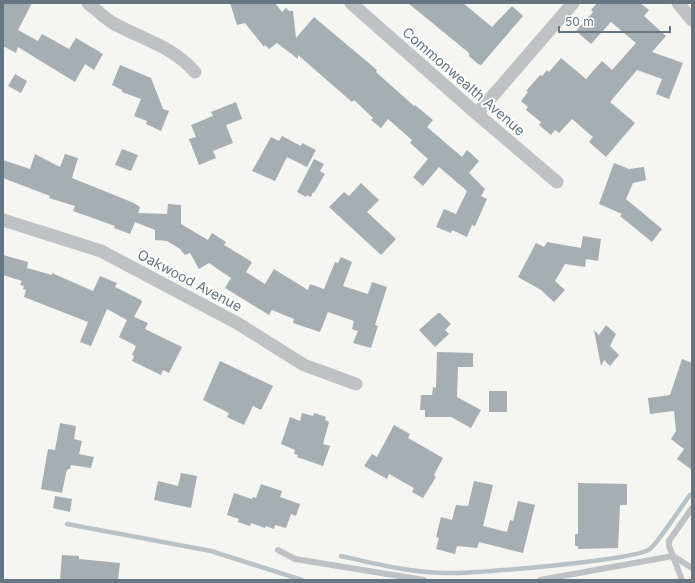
<svg xmlns="http://www.w3.org/2000/svg" width="695" height="583" font-family="Inter,sans-serif">
<style>
.lines{fill:none;stroke-linecap:round;stroke-linejoin:round}
.stream{stroke:#b8c3c8;stroke-width:4.5}
.building{fill:#a5aeb3}
.lane{stroke:#bec2c5;stroke-width:6}
.street{stroke:#bec2c5;stroke-width:13}
.labels{text-anchor:middle;dominant-baseline:central;stroke-width:4;stroke-linejoin:round;paint-order:stroke}
.street-label{font-size:14px;fill:#657582;stroke:#fff}
</style>
<rect width="100%" height="100%" fill="#f5f5f1"/>
<g class="lines">
<path class="stream" d="M67 524 211 551 302 580
M341 556C376 564 412 573 448 573 474 574 637 560 650 549 661 539 680 508 690 495"/>
</g>
<path class="building" d="M3 3H32L18 30 38 41 42 34 69 49 76 38 103 54 94 70 85 64 75 82 18 47 16 53 3 46Z
M230 3H275L282 12 286 8 289 11H293L296 38 314 17 377 70 376 72 414 106 415 105 433 120 427 127 462 157 467 150 479 161 469 173 485 189 481 196 487 199 475 226 472 225 467 237 452 230 451 233 436 227 444 209 456 214 467 191 439 167 423 186 413 177 428 159 410 143 412 140 388 119 381 128 371 120 373 118 354 100 352 102 298 55V59L277 43 269 49 265 45 264 47 245 23 237 25Z
M408 3H463L492 27 512 6 523 16 481 65 478 64 469 56V53L452 39Z
M597 3H640L649 10 644 16 666 36 652 52 683 63 669 99 656 94 662 79 637 70 610 102 635 123 606 157 589 142 593 137 572 119 559 133 555 130 551 135 539 125 541 122 526 110 528 107 521 101 528 92 526 91 540 75 542 76 547 70 549 72 561 58 586 79 602 61 612 70 636 43 611 22 591 44 576 31 593 12 591 10Z
M120 65 151 78 163 109 169 111 161 131 146 124 147 121 134 116 141 99 122 92V90L112 85Z
M15 74 27 81 21 93 8 86Z
M236 102 242 119 226 125 233 143 213 151 216 158 199 165 189 139 196 137 191 125 213 116 211 112Z
M282 136 301 146 302 143 316 150 307 167 287 157 275 181 252 171 271 137 279 141Z
M122 149 138 155 131 171 115 165Z
M35 154 60 167 65 154 78 158 72 178 134 203 140 207 138 213 167 214 168 204 181 205V224L208 240 212 233 226 242 224 245 252 262 246 272 265 284 274 269 308 290 310 284 324 289 335 262 338 263 341 257 352 262 343 286 368 294 372 282 387 287 375 325 378 326 371 348 353 343 358 331 352 329 354 321 328 312 320 332 293 323 294 319 272 310 269 315 225 288 231 278 209 263 199 269 190 253 185 255 180 249 167 241 155 240V230L135 222 130 234 114 228 115 226 73 211 75 206 49 198 50 196 3 178V160L30 169Z
M314 159 324 164 320 171 325 174 314 193 313 192 311 197 307 195 306 197 297 192Z
M614 163 629 169 644 167 646 180 633 183 626 199 662 229 652 242 620 216 622 214 599 204Z
M361 183 379 200 367 212 396 239 381 255 329 207 344 192 349 196Z
M583 236 601 239 598 261 586 259 585 267 565 264 555 281 565 290 554 302 541 290 518 277 536 243 544 247 547 242 581 248Z
M3 255 28 262 27 268 52 275V273L93 291 100 276 117 283 115 287 141 300 142 302 134 317 148 323 145 329 182 347 169 373 163 370 161 375 132 361 134 356 132 355 136 346 119 337 127 320 107 309 91 346 80 342 88 322 24 297 26 290 23 289 24 286 20 285 22 281 3 275Z
M438 313H440L451 324 445 330 449 334 435 347 419 330Z
M606 325 616 334 610 346 619 355 610 366 604 360 601 366 594 330 599 335Z
M437 352 473 353V367H458L457 397 481 410 471 428 451 417H425V410H420L421 395H432L433 387 436 388Z
M682 359 692 363V470L677 459 684 449 671 439 676 431 674 411 650 414 648 398 670 395Z
M220 361 273 386 261 410 253 406 244 425 227 417 229 413 203 400Z
M489 391H507V412H489Z
M302 413 313 416 314 413 326 417 325 420 329 422 323 444 330 446 323 466 297 457 298 455 294 454 295 450 281 444 290 417 300 421Z
M60 423 76 426 74 439 82 441 79 454 94 457 91 468 71 465 70 469H68L66 473 62 493 41 489 48 449 55 450Z
M394 425 410 434 408 438 443 458 434 475 436 477 423 498 412 492 414 488 389 474 387 479 364 466 372 454 377 457Z
M181 473 197 476 191 508 154 500 158 481 178 486Z
M474 481 493 485 483 526 507 532 510 520 513 521 518 501 535 505 523 553 479 542 477 548 457 546 455 554 436 549 439 538 436 537 441 517 452 520 456 505 468 506Z
M578 483 627 484V505H620L618 548 578 549V546H575V534H578Z
M261 484 282 491 280 497 300 504 296 516 291 514 286 528 275 525 274 529 266 526 265 528 251 523 250 526 238 522 239 519 227 515 234 493 252 499 253 497 256 498Z
M55 496 72 499 70 512 53 508Z
M62 555 79 556V559L120 563 118 580H60Z"/>
<g class="lines">
<path class="lane" d="M278 550 295 559 424 580
M540 580 673 556 692 568
M682 580 669 546V541L692 508"/>
<path class="street" d="M88 3C96 9 104 18 113 23 143 40 171 45 195 72
M351 3 477 114 557 182
M678 3 692 20
M477 114 573 3
M3 220 101 251 237 323 304 365 356 384"/>
</g>
<g class="labels">
<g class="street-label">
<text transform="translate(464 81) rotate(41)">Commonwealth Avenue</text>
<text transform="translate(190 280) rotate(28)">Oakwood Avenue</text>
</g>
</g>
<rect width="695" height="583" fill="none" stroke="#657582" stroke-width="8"/>
<path d="M559 26v6h111v-6" fill="none" stroke="#657582" stroke-width="2"/>
<text x="565" y="26" font-size="12" fill="#657582" stroke="#ffffff" stroke-width="3" paint-order="stroke">50 m</text>
</svg>
